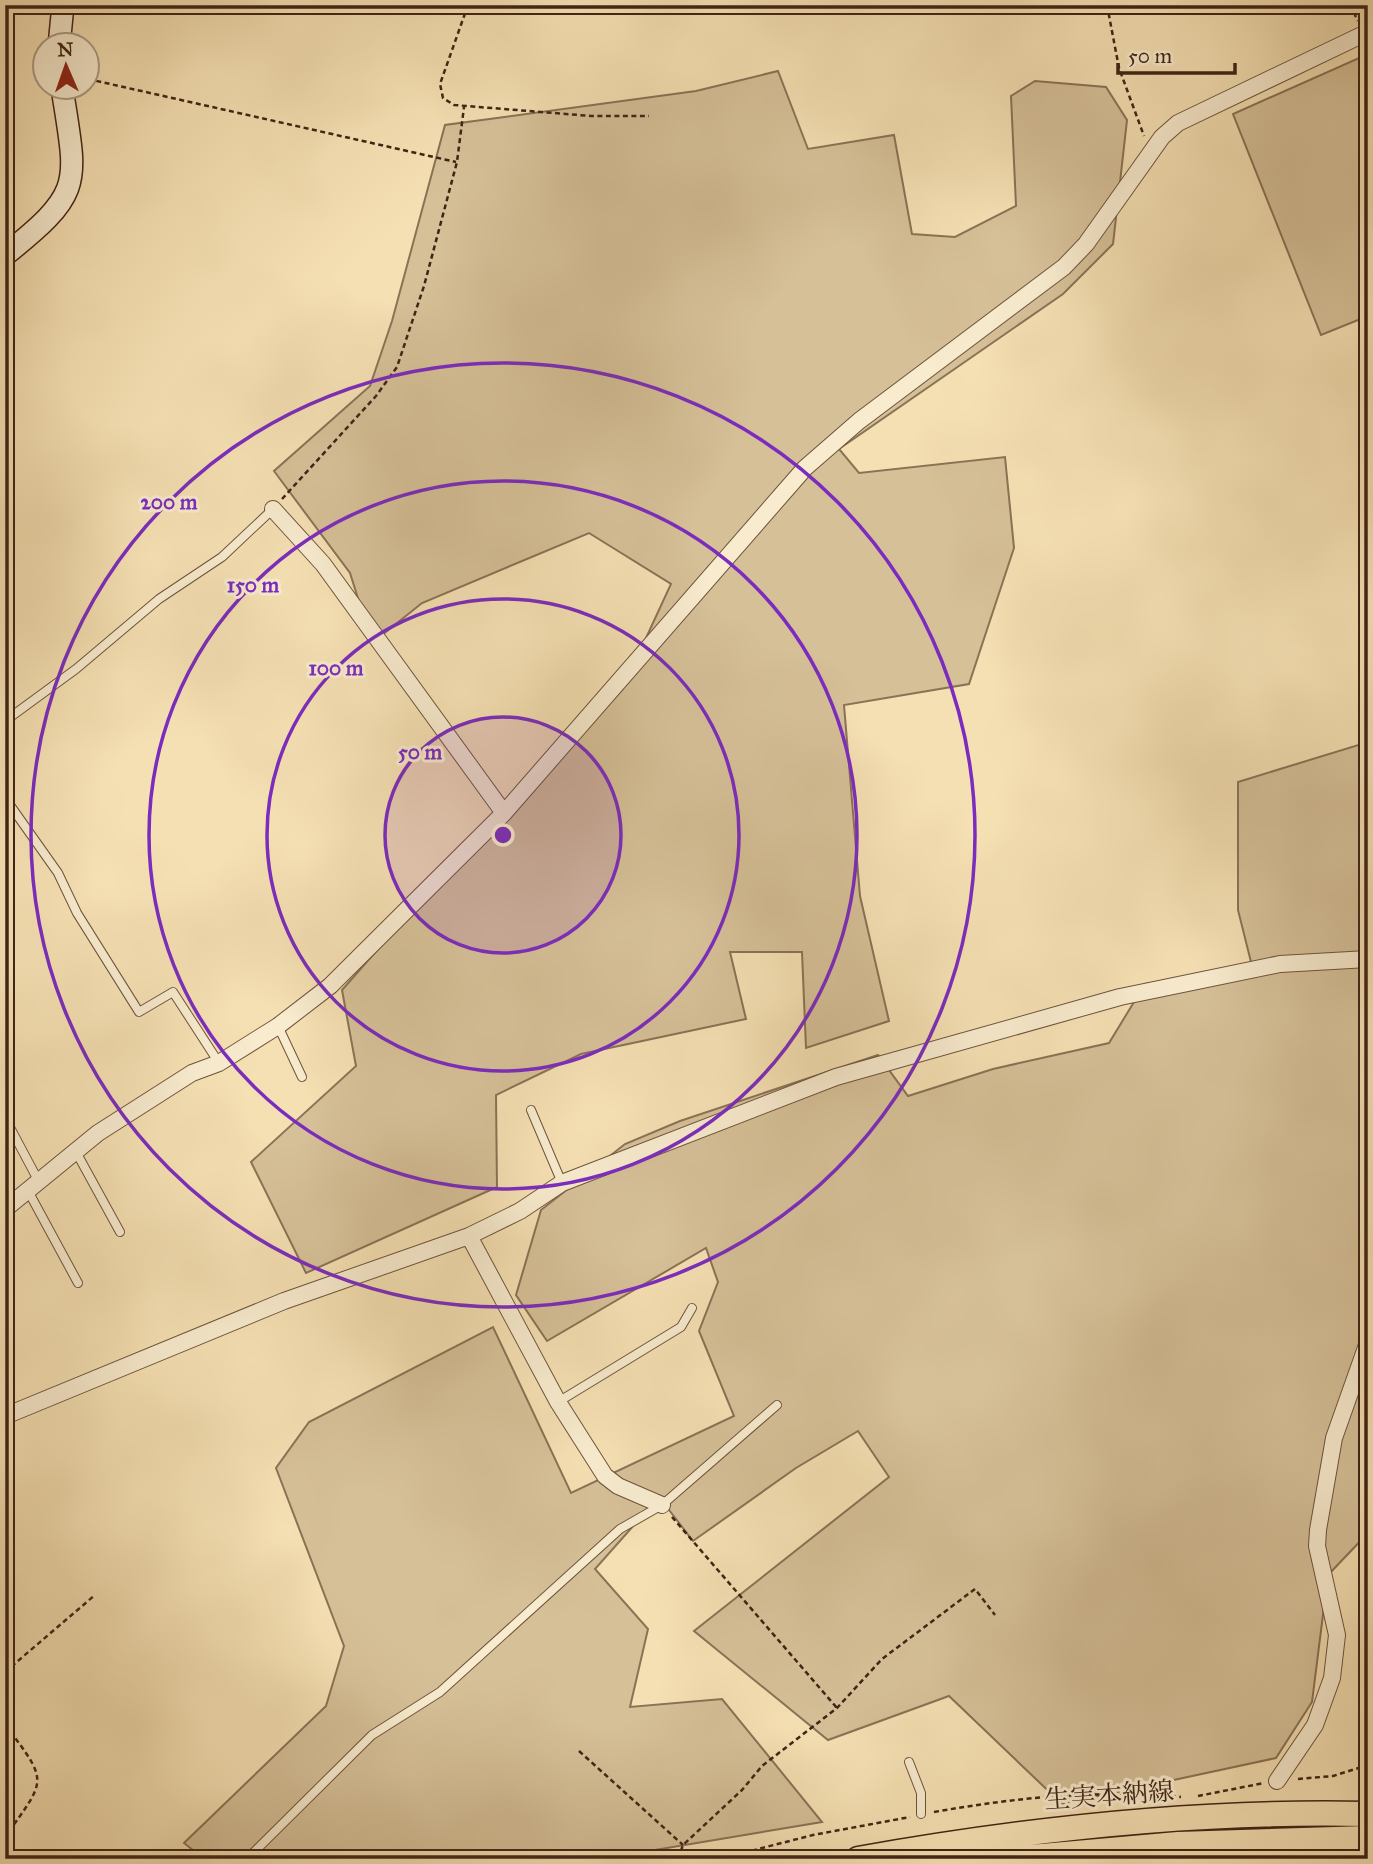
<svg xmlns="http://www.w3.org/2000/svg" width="1373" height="1864" font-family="'IM FELL Great Primer','Noto Serif JP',serif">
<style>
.green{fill:#d6c098;stroke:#8a7256;stroke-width:2}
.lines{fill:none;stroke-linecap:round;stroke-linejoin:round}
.lane-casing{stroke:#6c533c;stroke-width:10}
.street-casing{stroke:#6c533c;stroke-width:18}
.secondary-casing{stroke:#3f2415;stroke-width:24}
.primary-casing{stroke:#3f2415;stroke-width:27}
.path{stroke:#3f2415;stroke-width:2.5;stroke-dasharray:5 3.5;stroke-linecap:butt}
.lane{stroke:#f8ebce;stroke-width:8}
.street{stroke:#f8ebce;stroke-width:16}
.secondary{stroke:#f8ebce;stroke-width:21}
.primary{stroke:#f5e0b3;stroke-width:24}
.ring{fill:none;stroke:#7b2cbf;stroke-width:3.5}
.labels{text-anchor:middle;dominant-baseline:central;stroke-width:6;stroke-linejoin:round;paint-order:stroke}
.street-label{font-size:26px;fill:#3f2415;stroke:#f8ebce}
.centre{fill:#7b2cbf;stroke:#f8ebce;stroke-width:3.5}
.ring-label{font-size:21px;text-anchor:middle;font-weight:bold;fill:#7b2cbf;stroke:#f8ebce;stroke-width:6;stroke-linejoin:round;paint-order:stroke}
</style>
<rect width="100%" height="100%" fill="#f5e0b3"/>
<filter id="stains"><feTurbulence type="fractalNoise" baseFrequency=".00286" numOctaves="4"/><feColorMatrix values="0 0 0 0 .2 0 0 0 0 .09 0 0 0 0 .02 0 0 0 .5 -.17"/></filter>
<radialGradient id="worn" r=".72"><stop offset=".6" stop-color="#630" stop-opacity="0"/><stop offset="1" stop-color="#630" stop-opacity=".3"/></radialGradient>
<path class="green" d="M1368 54V316L1321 335 1233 114Z
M778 71 808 149 894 135 912 234 955 237 1016 206 1011 96 1035 81 1106 87 1127 120 1113 244 1063 294 839 449 859 473 1005 457 1014 548 969 684 844 705 860 896 889 1021 806 1048 802 952H730L746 1019 581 1054 496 1095 497 1187 306 1273 251 1162 356 1066 342 990 466 849 622 690 671 584 589 533 422 603 372 643 350 573 274 471 370 386 392 321 445 125 696 91Z
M1368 742V1533L1328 1575 1312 1702 1276 1758 1062 1804 949 1696 828 1740 694 1631 889 1477 858 1431 796 1468 693 1541 659 1497 595 1569 648 1629 630 1707 722 1699 822 1822 601 1859H204L184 1843 326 1706 344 1646 276 1468 309 1422 493 1327 571 1493 734 1416 699 1331 718 1282 706 1248 547 1341 516 1295 541 1210 625 1144 680 1121 878 1055 908 1096 993 1069 1109 1043 1145 984 1254 974 1238 910V782Z"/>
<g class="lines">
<g class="lane-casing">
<path id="lane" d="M5 721 76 669 159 599 222 557 273 509
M5 798 58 873 77 913 139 1012 173 992 219 1063
M278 1026 302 1077
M531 1110 562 1183
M5 1118 38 1180
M75 1150 120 1232
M27 1189 78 1283
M5 1399 13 1413
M558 1402 681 1327 692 1308
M909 1762 921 1793V1814
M247 1859 372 1735 440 1692 620 1529 662 1505 777 1405"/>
</g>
<g class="street-casing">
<path id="street" d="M273 509 323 564 504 813
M5 1209 98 1133 192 1073 219 1063 278 1026 330 986 504 813 805 468 859 421 1064 267 1086 244 1162 137 1178 123 1368 32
M469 1236 558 1402 605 1476 618 1486 662 1505
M5 1416 284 1301 469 1236 520 1211 562 1183 836 1077 1120 997 1280 964 1368 959
M1277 1781 1315 1725 1332 1678 1337 1635 1317 1546 1318 1530 1334 1438 1368 1342"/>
</g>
<g class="secondary-casing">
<path id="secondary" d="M59 46 63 5
M5 255C85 191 77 185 62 88"/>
</g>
<g class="primary-casing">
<path id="primary" d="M858 1859C1026 1829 1196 1810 1368 1814
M1007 1859 1178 1844 1368 1838"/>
</g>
<path class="path" d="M468 5 440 84 443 98 454 105 591 116H649
M1107 5 1119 68 1144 136
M1350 5 1358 21
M88 79 456 162
M282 499 376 396 397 367 424 286 457 162 464 107
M672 1517 837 1708
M5 1672 95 1595
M5 1725C50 1783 46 1779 5 1837
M579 1751 683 1845
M1298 1779 1333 1776 1368 1765
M1198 1796 1264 1783
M934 1812C1019 1797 1095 1790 1181 1797
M678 1859 683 1845 742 1790 762 1766 837 1708 882 1659 975 1589 995 1615
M719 1859 813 1835 910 1817"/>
<use href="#lane" class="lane"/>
<use href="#street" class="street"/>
<use href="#secondary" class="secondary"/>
<use href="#primary" class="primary"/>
</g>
<circle cx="503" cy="835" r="118" fill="#7b2cbf" fill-opacity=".12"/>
<g class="ring">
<circle cx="503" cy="835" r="118"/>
<circle cx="503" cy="835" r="236"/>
<circle cx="503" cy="835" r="354"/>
<circle cx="503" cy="835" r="472"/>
</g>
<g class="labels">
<g class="street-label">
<text transform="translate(1109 1795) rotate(-4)">生実本納線</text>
</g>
</g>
<circle cx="503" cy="835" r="10" class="centre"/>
<g class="ring-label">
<text x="169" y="509">200 m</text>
<text x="253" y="592">150 m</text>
<text x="336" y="675">100 m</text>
<text x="420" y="759">50 m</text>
</g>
<rect width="1373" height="1864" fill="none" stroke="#f5e0b3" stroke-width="28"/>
<rect x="7" y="7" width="1359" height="1850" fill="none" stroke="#3f2415" stroke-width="3.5"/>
<rect x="14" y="14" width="1345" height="1836" fill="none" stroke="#3f2415" stroke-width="2"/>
<g transform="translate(66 66) rotate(358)"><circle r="33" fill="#f8ebce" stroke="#ae9b84" stroke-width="2"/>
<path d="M0-5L12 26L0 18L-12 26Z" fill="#8f2418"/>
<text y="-10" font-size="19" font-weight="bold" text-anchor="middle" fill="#3f2415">N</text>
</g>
<path d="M1118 63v10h117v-10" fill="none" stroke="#3f2415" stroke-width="3.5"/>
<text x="1128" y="63" font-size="21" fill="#3f2415" stroke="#f8ebce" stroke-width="5" paint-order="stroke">50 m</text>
<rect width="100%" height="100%" filter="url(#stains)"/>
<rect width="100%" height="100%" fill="url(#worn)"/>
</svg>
